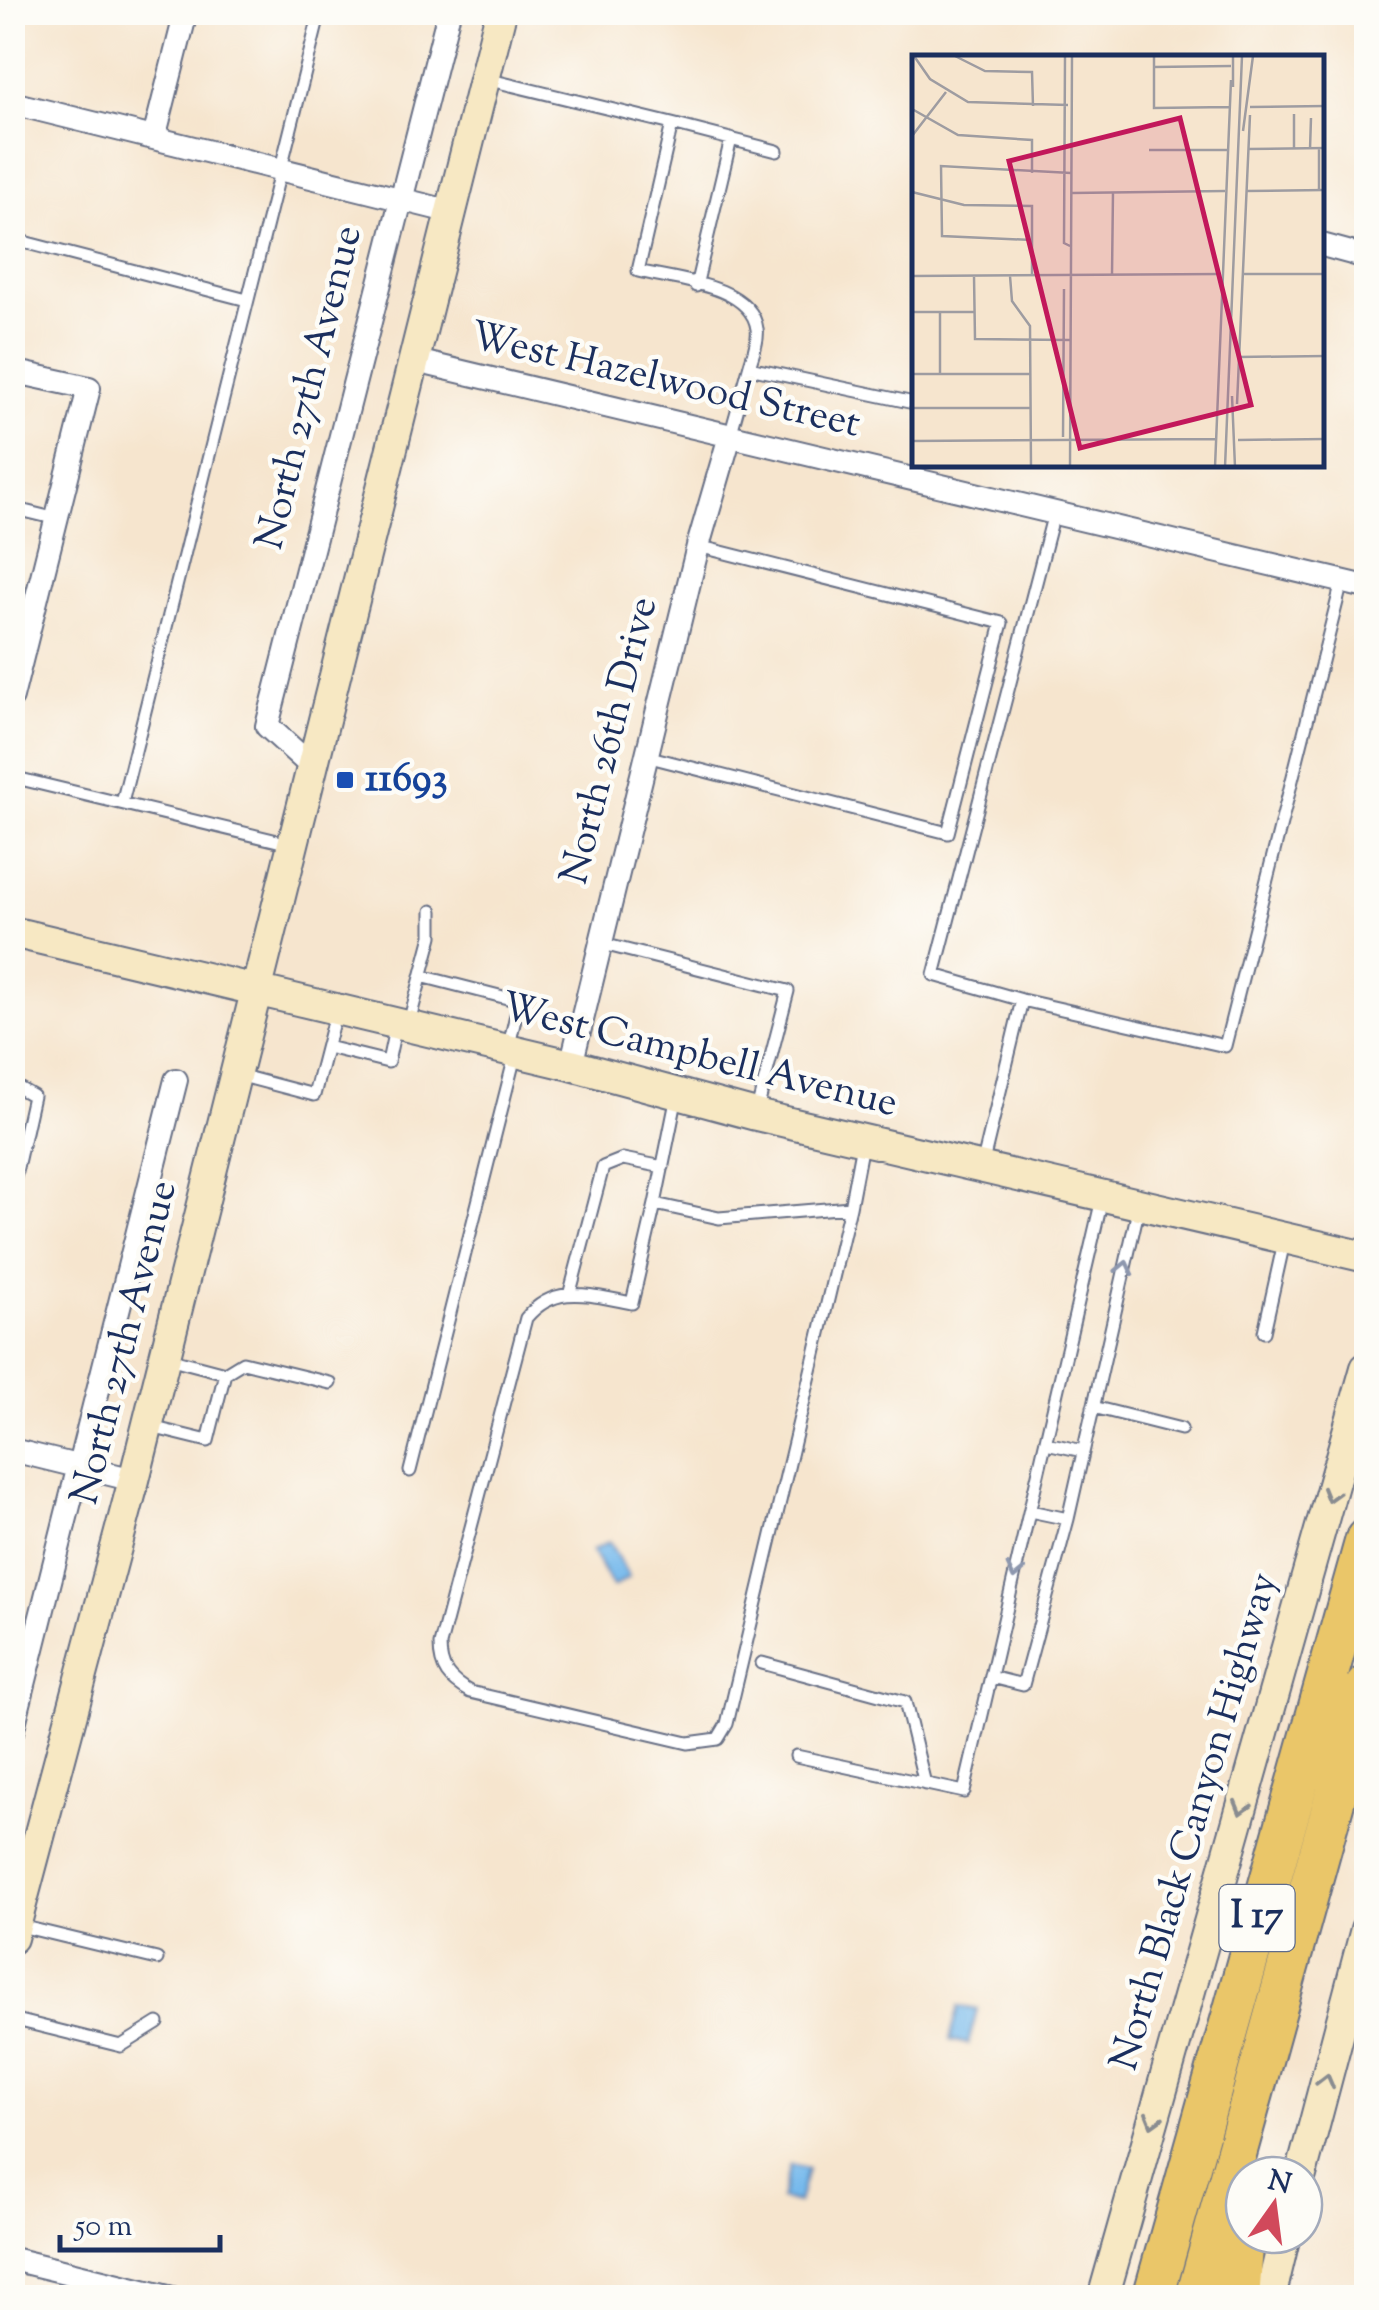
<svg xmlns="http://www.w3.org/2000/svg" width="1379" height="2310" font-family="'Sorts Mill Goudy',serif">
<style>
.water{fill:#76b9ec;stroke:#4874a5;stroke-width:2.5}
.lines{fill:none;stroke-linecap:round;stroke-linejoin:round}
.lane-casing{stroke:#686f85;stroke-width:15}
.street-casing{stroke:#686f85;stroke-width:26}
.secondary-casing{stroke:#686f85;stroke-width:34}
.highway-casing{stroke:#686f85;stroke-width:44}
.lane{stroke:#fff;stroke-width:11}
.street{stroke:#fff;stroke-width:22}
.secondary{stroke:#f7e8c3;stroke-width:30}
.highway{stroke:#eac669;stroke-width:40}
.oneway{stroke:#8d97ae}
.oneway2{stroke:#898c90}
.transit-dot{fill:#1a4fb4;stroke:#fdfcf7;stroke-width:4}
.labels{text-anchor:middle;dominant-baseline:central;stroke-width:9;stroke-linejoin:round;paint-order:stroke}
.shield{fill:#fdfcf7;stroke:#5f6c8c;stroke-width:2.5}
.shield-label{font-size:38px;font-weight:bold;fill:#1b2f5e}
.street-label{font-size:40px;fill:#1b2f5e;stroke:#fdfcf7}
.transit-label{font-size:40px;font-weight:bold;fill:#164399;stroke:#fdfcf7;text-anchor:start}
.inset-road{fill:none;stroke:#9e9ca1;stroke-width:2.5}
.view{fill:#c2185b;fill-opacity:0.15;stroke:#c2185b;stroke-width:5}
.inset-edge{fill:none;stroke:#1b2f5e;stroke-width:5}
</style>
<rect width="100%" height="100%" fill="#fdfcf7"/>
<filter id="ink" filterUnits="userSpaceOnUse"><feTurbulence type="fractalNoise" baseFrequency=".01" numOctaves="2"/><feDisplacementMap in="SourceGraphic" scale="20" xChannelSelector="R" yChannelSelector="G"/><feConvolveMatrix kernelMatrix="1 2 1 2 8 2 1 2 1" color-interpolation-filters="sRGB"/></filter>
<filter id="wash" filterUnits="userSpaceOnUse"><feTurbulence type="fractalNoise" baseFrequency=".0048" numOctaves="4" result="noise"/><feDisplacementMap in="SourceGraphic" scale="40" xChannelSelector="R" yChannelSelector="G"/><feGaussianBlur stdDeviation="2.25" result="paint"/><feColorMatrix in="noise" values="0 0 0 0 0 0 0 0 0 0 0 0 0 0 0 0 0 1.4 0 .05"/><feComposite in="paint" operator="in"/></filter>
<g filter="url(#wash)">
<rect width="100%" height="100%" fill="#f6e5ce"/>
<path class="water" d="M609 1542 629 1577 613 1587 592 1551Z
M959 2006 977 2010 968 2044 950 2040Z
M790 2165 807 2169 798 2203 781 2199Z"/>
</g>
<g filter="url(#ink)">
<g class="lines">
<g class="lane-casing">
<path id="lane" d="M486 79 672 124
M12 239 247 300
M696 286 731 139
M749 368C752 356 759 341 757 329 751 284 674 280 638 271L672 124 777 151
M730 436 749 368 914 403
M12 508 57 519
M1054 513 934 975 1022 1000 1225 1046 1342 582
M646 756 948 833 1002 623 698 546
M12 777 290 844
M122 803 320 12
M599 943 788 991 756 1114
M421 976 519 1001 508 1050
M408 1026 432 936V911
M327 1047 388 1062 396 1024
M238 1075 314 1095 336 1010
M12 1084 33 1096 12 1190
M677 1096 655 1204 719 1218 850 1207 862 1144
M982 1166 1022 1000
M655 1204 632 1303C591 1296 556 1282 526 1318L440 1645C440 1670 449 1680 470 1692L688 1743 718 1739 727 1724 850 1207
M570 1292 603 1167 623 1159 663 1167
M1264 1332 1284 1242
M168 1358 225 1373 243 1362 330 1383
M1093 1407 1181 1429
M151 1427 208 1441 225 1373
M1046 1443 1083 1451
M410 1471 515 1056
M1030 1511 1068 1519
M762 1663 905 1702 925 1784
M991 1677 1023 1685 1068 1519 1139 1206
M796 1756 964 1792 1102 1199
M16 1925 157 1959
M12 2019 121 2046 158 2023"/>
</g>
<g class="street-casing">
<path id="street" d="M12 103 448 211
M154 138 186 12
M1322 245 1366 257
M412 360 1366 587
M12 371 89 388 12 697
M310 765 267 726 449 12
M571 1065 698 546 730 436
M12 1450 134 1480
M12 1732 176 1080
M12 2259 172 2298"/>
</g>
<g class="secondary-casing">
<path id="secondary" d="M12 932 571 1065 756 1115 1366 1257
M12 1938 134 1480 501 12
M1301 2175 1366 1929
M1103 2298 1366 1368
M1270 2298 1285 2235"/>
</g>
<g class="highway-casing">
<path id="highway" d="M1153 2298 1366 1539
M1196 2298 1366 1686
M1239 2298 1244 2235"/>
</g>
<use href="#lane" class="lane"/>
<use href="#street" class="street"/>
<use href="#secondary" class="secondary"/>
<use href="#highway" class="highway"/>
</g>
<defs><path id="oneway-chevron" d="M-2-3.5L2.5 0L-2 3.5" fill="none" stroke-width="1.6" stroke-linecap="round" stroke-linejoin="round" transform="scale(2.5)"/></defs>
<g class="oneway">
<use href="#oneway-chevron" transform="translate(1125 1268) rotate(-77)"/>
<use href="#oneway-chevron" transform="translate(1015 1572) rotate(103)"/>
</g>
<g class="oneway2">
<use href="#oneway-chevron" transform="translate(1330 1495) rotate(106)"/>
<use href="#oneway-chevron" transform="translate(1242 1808) rotate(106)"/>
<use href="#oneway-chevron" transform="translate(1326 2081) rotate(-75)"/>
<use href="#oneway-chevron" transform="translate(1153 2120) rotate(106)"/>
</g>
</g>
<rect class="transit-dot" x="335" y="770" width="20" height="20" rx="5"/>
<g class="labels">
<rect class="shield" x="1219.5" y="1885" width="75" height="66" rx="8"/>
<g class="shield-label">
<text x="1257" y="1918">I 17</text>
</g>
<g class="street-label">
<text transform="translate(665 382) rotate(13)">West Hazelwood Street</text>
<text transform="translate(311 388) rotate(-76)">North 27th Avenue</text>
<text transform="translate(611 741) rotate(-76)">North 26th Drive</text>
<text transform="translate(699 1057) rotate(14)">West Campbell Avenue</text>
<text transform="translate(126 1343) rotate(-76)">North 27th Avenue</text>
<text transform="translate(1196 1822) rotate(-74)">North Black Canyon Highway</text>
</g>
<g class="transit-label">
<text x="365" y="780">11693</text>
</g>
</g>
<g transform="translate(912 55)">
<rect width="412" height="412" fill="#f6e5ce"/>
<path class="inset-road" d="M2 1 18 24 56 47 156 50M43 1 73 16 120 17 121 51M153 1 152 188 158 191M242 1V53L318 52M321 1V32M242 12 319 11M338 52 413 51M0 54 46 80 120 85V118M331 76 341 1M0 81 34 37M407 93V135M336 94 413 93M382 94V59M398 94 399 63M237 95H316M334 136 413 135M0 137 52 150 120 151V221M160 138 313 136M120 185 30 181 29 111 159 118M330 219H413M200 220 201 137M0 221 309 219M62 221 63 284 158 285M98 221 100 246 118 271 119 412M0 257H62M326 302 413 301M0 319H118M28 319V257M320 341 323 412M325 349 338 60M0 353H118M151 382 152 234M326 385 413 384M0 386 304 384M158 412 160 1M303 412 319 25M313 412 330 1"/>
<path class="view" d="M268 63 339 350 168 393 97 106Z"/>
<rect width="412" height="412" class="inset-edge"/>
</g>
<rect width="1379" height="2310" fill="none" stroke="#fdfcf7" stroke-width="50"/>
<g transform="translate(1274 2205) rotate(14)"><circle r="48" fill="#fdfcf7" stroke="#a3aaba" stroke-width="2.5"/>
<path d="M0-8L18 38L0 25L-18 38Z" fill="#d1495b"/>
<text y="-15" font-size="28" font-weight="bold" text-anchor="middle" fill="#1b2f5e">N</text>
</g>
<path d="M60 2235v15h160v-15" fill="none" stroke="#1b2f5e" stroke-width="5"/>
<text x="75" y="2235" font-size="30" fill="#1b2f5e" stroke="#fdfcf7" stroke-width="8" paint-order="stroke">50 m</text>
</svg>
